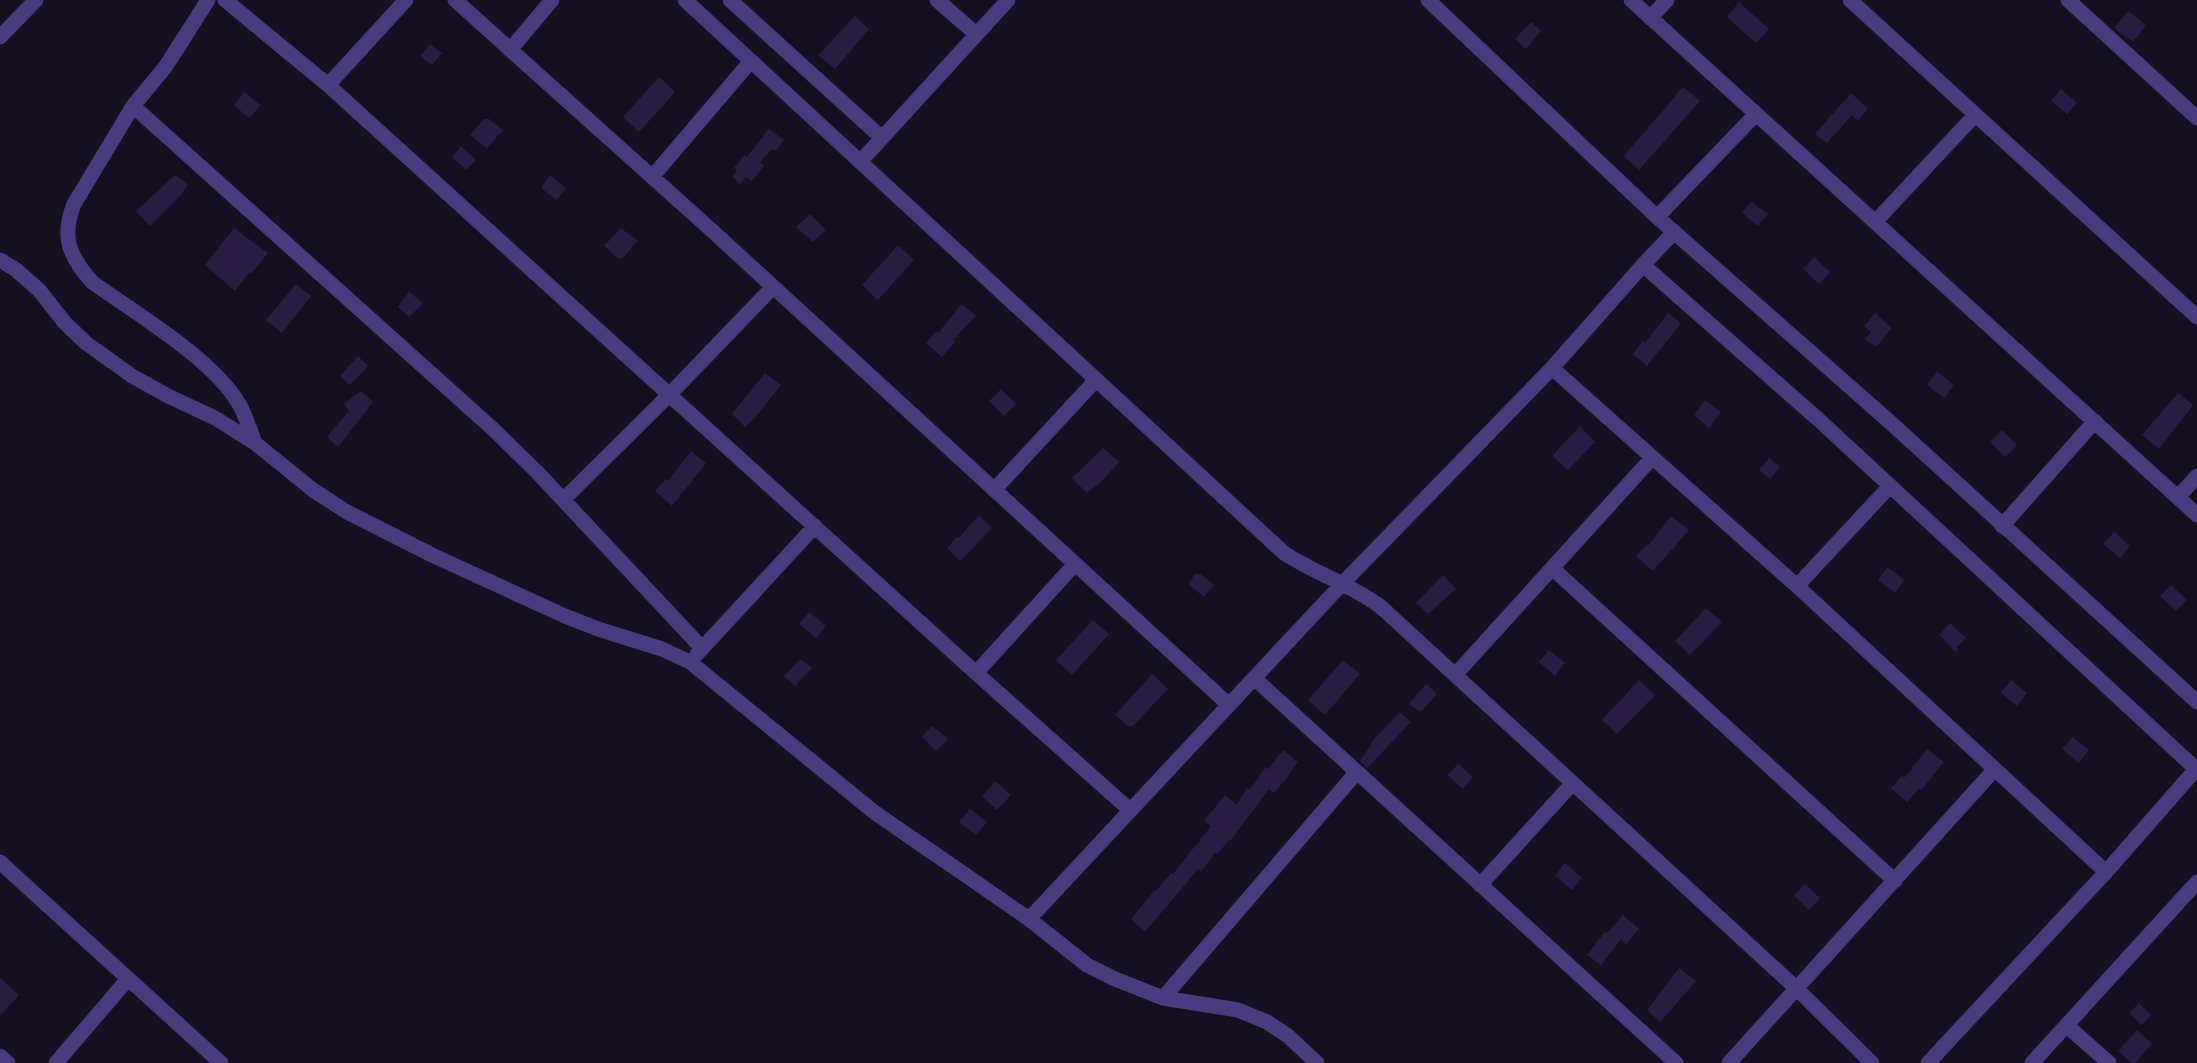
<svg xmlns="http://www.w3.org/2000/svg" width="2197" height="1063" font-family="'Titillium Web',sans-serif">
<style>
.building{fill:#291c42}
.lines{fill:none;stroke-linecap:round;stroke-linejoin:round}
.street{stroke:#483c7f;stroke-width:15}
</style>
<rect width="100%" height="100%" fill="#150f22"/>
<path class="building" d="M1739 2 1769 29 1756 43 1727 17Z
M2128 11 2146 25 2133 42 2114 28Z
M855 16 869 29 835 69 818 55Z
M1531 22 1541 31 1526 49 1515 39Z
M430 44 442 53 432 65 420 56Z
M659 77 675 92 639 132 623 117Z
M1683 87 1700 101 1639 170 1624 156Z
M2061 89 2077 103 2067 114 2051 101Z
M244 92 260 105 250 118 234 106Z
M1851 93 1868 109 1858 120 1852 115 1827 143 1815 134Z
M484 119H489L503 130 487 148 470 135Z
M769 129 784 140 775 151 772 149 760 162 764 166 752 181 746 177 740 184 732 177 737 170 734 168 744 155 747 157Z
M461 146 476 160 466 170 452 157Z
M175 175 188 184 181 195 150 226 136 211Z
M550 175 566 188 557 200 541 188Z
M1751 201 1768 214 1758 226 1742 213Z
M810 214 826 230 813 242 796 227Z
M234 228 268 253 252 273 250 272 235 291 205 265Z
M621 228 638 241 623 258H618L604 246Z
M898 245 914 260 878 300 862 285Z
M1814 257 1830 272 1819 284 1803 269Z
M296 284 311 296 282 333 266 320Z
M409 292 423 303 409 317 398 307Z
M962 304 976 316 953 340 955 342 942 357 926 343 936 331 938 333Z
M1668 313 1681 323 1647 366 1633 354 1643 341 1645 343Z
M1875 313 1892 328 1876 347 1865 339 1871 332 1864 326Z
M358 356 368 366 350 385 340 376Z
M1937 372 1954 385 1944 398 1927 385Z
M765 373 781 385 755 418 745 427 732 414Z
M1001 389 1016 404 1004 416 989 401Z
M361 391 373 402 338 447 327 437 349 411 344 404Z
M2178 393 2193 405 2159 449 2142 435Z
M1705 400 1721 412 1709 428 1694 415Z
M1580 426 1595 442 1568 470 1552 456Z
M2002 430 2017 445 2005 457 1990 442Z
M1103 448 1119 462 1101 482 1087 493 1072 478Z
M691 451 706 463 672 506 655 491 666 479 668 481Z
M1769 458 1780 467 1770 479 1759 470Z
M979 515 992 528 960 561 947 548 957 537 959 538Z
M1671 516 1689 530 1653 571 1636 556 1647 544 1648 546Z
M2114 532 2130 546 2120 558 2103 544Z
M1887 567 1904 580 1895 593 1878 580Z
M1195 574H1201L1214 585 1204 597 1188 584Z
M1443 575 1456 589 1428 614 1416 603Z
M2171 585 2187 600 2176 611 2160 596Z
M1706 608 1722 622 1690 655 1675 641Z
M809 612 826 626 816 638 799 624Z
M1093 620 1109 634 1072 675 1056 660Z
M1950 623 1966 638 1957 647V653L1939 635Z
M1549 650 1565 663 1555 676 1539 662Z
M800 659 812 668 795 686 784 676Z
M1343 660 1360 674 1325 715 1308 700Z
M1152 674 1168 689 1133 726H1128L1115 715Z
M1639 680 1655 695 1617 734 1602 720Z
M2011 680 2027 693 2017 706 2001 693Z
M1426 684 1437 694 1421 712 1409 704Z
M1400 712 1411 722 1367 768 1360 761 1372 743 1371 742Z
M932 726 948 739 936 751 922 737Z
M2073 737 2089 750 2079 763 2062 749Z
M1927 749 1944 762 1921 790 1919 789 1907 802 1891 788 1902 776 1904 778Z
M1283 750 1298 762 1285 780 1274 793 1269 789 1230 841 1229 839 1218 854 1215 852 1201 872 1198 869 1145 932 1131 919 1155 890 1156 891 1171 873 1173 874 1211 826 1204 821 1225 795 1237 805 1247 788 1250 789 1266 767 1268 769Z
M1458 764 1473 777 1463 789 1447 775Z
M995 781 1011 795 997 810 982 796Z
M970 809 987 822 976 835 959 822Z
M1565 863 1582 878 1572 890 1555 876Z
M1805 884 1820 898 1809 910 1794 895Z
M1623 915 1639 929 1626 944 1621 939 1601 965 1587 955 1605 932 1607 933Z
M1679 968 1696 981 1660 1022 1647 1010Z
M0 978 19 995 0 1016Z
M2139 1003 2151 1015 2142 1025 2129 1013Z
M2137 1030 2152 1044 2135 1063H2132L2118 1051Z"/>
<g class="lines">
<path class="street" d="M208 0 166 66 133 106 74 204C61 237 69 256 92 282 135 313 213 359 239 404 246 416 250 430 255 443
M225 0 328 85 976 673 1130 810
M455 0 708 227 1229 705
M685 0 1284 553C1316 574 1352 585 1381 607L1796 988 1872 1063
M730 0 882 138
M937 0 976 34
M1428 0 1657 217 1756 114
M1631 0 2197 515
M1850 0 2197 317
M2068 0 2197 118
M1650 18 1667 0
M0 37 36 0
M510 50 552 0
M328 85 406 0
M133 106 493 429 537 472 702 648
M860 162 1008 0
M652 177 751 61
M1657 217 1891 423 2197 702
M1875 222 1975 115
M0 260 15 269 39 290 65 323 86 343 132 376 168 396 215 418 255 443 313 490 347 512 434 556 565 616 598 629 662 649 690 662 874 812 1029 919 1087 965 1115 979 1163 998 1238 1010 1267 1022 1288 1036 1317 1063
M1643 265 1674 232
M1552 368 1797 586 2106 872
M994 490 1095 381
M2178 497 2197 476
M563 500 670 394 773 287
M2002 526 2095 421
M1552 568 1895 881
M1797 586 1890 486
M697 654 815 526
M976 673 1075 564
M1455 675 1652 458
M1254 678 1676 1063
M0 862 221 1063
M1480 885 1572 784
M1029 919 1342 584 1552 368 1643 265 1819 420 2196 769
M1163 998 1356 773
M2067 1026 2109 1063
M0 1056 8 1063
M56 1063 128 979
M1729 1063 1995 769
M1928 1063 2106 872 2197 768
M2032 1063 2197 882"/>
</g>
</svg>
